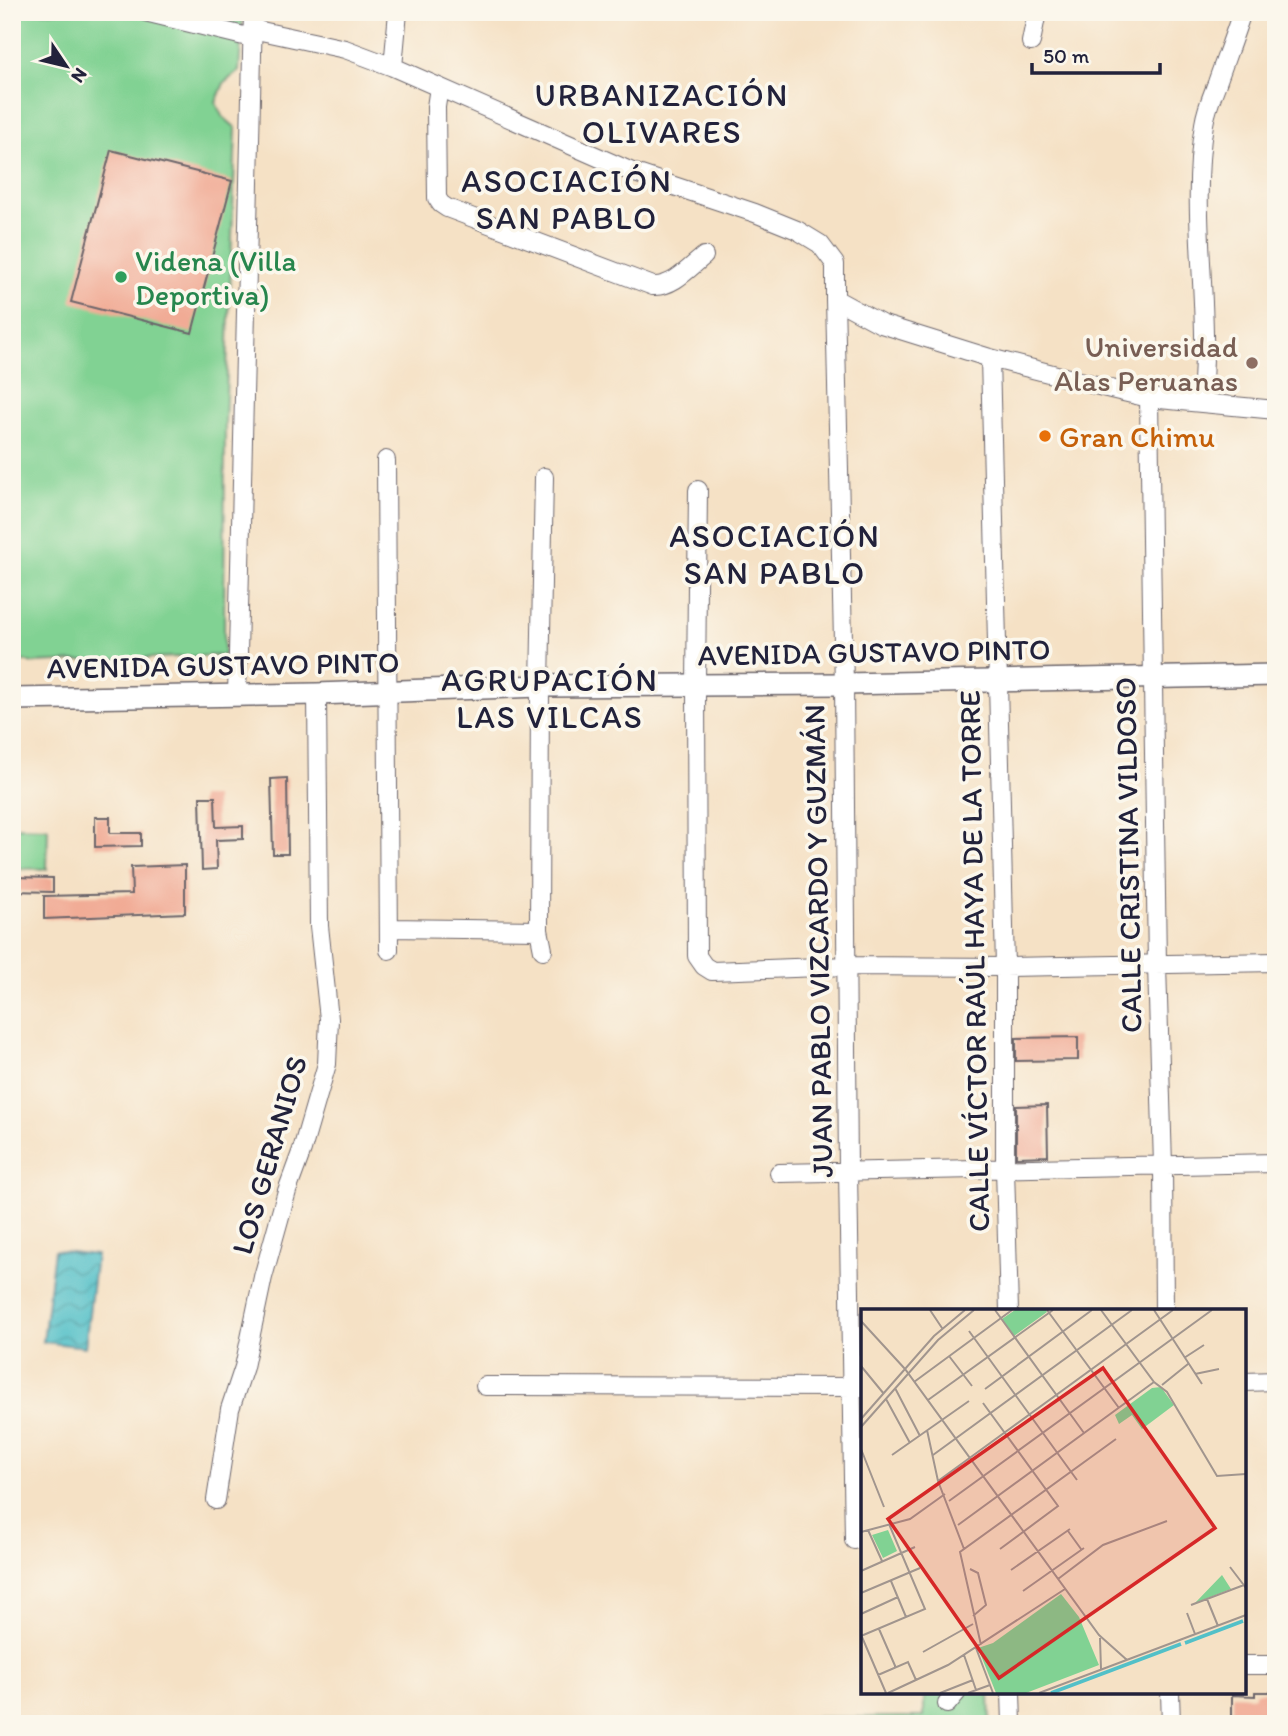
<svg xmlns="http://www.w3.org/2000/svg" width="1288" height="1736" font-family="Itim,sans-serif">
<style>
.grass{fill:url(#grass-tufts);stroke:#527a67;stroke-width:2}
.pitch{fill:#81d293;stroke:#527a67;stroke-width:2}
.water{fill:url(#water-waves);stroke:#3a7182;stroke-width:2}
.building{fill:#f1ab95}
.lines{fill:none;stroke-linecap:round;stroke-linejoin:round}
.minor-casing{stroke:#6c656b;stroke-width:20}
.major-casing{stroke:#6c656b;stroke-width:24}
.minor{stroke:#fff;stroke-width:18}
.major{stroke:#fff;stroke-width:21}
.leisure-dot{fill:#2e9e5b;stroke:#fbf7ec;stroke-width:2.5}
.education-dot{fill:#8d6e63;stroke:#fbf7ec;stroke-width:2.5}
.food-dot{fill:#e8710a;stroke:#fbf7ec;stroke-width:2.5}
.labels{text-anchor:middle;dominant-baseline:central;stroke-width:7;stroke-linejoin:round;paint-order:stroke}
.leisure-label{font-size:30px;fill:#27864d;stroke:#fbf7ec;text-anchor:start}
.education-label{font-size:30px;fill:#785e54;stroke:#fbf7ec;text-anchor:end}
.food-label{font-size:30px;fill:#c56008;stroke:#fbf7ec;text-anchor:start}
.street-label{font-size:30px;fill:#22223b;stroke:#fbf7ec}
.neighbourhood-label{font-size:32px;letter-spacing:2px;fill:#22223b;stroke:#fbf7ec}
.inset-river{fill:none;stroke:#52c0c8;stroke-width:3.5}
.inset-road{fill:none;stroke:#a1958e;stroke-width:2}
.view{fill:#d62828;fill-opacity:0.15;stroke:#d62828;stroke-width:3.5}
.inset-edge{fill:none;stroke:#22223b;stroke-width:3.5}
</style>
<defs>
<pattern id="grass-tufts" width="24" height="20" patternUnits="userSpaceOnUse" patternTransform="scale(1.75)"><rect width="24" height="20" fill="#81d293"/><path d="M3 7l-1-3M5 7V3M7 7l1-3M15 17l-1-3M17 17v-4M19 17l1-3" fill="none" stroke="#6fb480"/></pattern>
<pattern id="water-waves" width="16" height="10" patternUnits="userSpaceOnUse" patternTransform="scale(1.75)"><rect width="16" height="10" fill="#52c0c8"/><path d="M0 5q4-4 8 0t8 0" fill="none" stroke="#449ca4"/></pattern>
</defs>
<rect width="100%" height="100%" fill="#fbf7ec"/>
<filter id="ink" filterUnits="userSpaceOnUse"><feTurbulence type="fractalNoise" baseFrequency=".0143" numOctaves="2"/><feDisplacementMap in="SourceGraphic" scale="14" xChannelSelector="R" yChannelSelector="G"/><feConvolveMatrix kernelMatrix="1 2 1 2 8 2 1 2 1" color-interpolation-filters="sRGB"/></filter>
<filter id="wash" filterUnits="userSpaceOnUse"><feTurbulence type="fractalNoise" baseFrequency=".00686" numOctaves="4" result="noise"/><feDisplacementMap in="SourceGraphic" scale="28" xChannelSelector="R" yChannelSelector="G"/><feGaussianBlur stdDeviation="1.57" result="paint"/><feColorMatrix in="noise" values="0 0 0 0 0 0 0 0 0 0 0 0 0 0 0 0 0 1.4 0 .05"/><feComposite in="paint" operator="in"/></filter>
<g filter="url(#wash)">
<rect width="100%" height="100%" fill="#f5e1c5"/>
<path class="grass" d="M924 1692H989L990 1724H805V1717H924Z"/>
<path class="pitch" d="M12 12H243L239 71 224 83 216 103 222 116 236 128 225 425 224 655 33 663 12 659Z
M12 827 48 828 47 869 12 868Z"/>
<path class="water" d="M54 1250 96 1255 85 1347 43 1342Z"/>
<g id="blocks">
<path class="building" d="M111 150 232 181 192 333 71 302Z
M287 778 288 854H273L271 779Z
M200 797H215L216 827 243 826V839L216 840 217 869 202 870Z
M95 817H110V833H141V846L95 847Z
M185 865V913L44 919V896L132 894 131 867Z
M12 877 53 878V892L12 891Z
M1078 1037V1060L1016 1061V1038Z
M1047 1105 1048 1156 1016 1157V1106Z
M1255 1692H1276V1724H1232V1695L1255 1696Z"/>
</g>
</g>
<g filter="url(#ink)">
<use href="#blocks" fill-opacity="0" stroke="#6c656b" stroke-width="2"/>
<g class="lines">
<g class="minor-casing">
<path id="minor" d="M145 12 252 38
M252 29 345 49 393 67 632 172 755 213 797 230 820 244 835 264V299L844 684 848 1171 854 1540
M1031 42 1037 12
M393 67 398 12
M439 87 436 107 437 198 441 204 447 208 653 286C673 287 689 268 704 256
M835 299 881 324 990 358 1111 389 1149 398 1276 410
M990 358 1005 967V1168L1009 1311
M1149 398 1157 965 1163 1165 1164 1311
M1201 403C1212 310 1189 216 1204 124 1206 110 1212 96 1217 83 1225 60 1234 36 1242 12
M386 460 389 950
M698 490 696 685 697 956 704 966 712 971 846 966 1005 967 1276 962
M237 696 253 12
M389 928 539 930
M543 950 539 930 540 686 544 477
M779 1173 1276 1163
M1244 1382 1276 1381
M485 1386 863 1387
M216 1500 230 1409 244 1367 263 1277 287 1191 302 1150 327 1064 329 1019 319 926 317 694
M1244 1665H1276
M1011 1692 1012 1724
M1170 1692 1171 1724
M947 1704 957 1692"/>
</g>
<g class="major-casing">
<path id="major" d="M12 699 317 694 540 686 844 684 1276 675"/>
</g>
<use href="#minor" class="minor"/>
<use href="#major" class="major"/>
</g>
</g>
<circle class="leisure-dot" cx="121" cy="277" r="7"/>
<circle class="education-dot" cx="1252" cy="363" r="7"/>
<circle class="food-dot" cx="1045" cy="436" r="7"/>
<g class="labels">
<g class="leisure-label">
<text x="135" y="260">Videna (Villa<tspan x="135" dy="34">Deportiva)</tspan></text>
</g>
<g class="education-label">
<text x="1238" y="346">Universidad<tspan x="1238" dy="34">Alas Peruanas</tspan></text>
</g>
<g class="food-label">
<text x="1059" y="436">Gran Chimu</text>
</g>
<g class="street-label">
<text transform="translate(874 652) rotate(-1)">AVENIDA GUSTAVO PINTO</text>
<text transform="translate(223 665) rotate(-1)">AVENIDA GUSTAVO PINTO</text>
<text transform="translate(1128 855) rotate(-91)">CALLE CRISTINA VILDOSO</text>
<text transform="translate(818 941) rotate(-91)">JUAN PABLO VIZCARDO Y GUZMÁN</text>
<text transform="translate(974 961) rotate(-91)">CALLE VÍCTOR RAÚL HAYA DE LA TORRE</text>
<text transform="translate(269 1155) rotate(-74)">LOS GERANIOS</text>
</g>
<g class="neighbourhood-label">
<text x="662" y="95">URBANIZACIÓN<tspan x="662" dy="37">OLIVARES</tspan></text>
<text x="567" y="181">ASOCIACIÓN<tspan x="567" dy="37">SAN PABLO</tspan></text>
<text x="775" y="536">ASOCIACIÓN<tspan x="775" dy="37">SAN PABLO</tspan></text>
<text x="550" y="680">AGRUPACIÓN<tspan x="550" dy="37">LAS VILCAS</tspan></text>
</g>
</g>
<g transform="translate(861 1309)">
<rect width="385" height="385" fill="#f5e1c5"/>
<path d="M154 1H185L186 3 153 27 141 10ZM300 78 313 96 281 120 271 106 258 115 254 106 291 79ZM361 266 370 280 334 294Z" fill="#81d293"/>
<path d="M27 221 36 242 22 249 11 226ZM200 285 218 308 238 356 165 384H135L117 339 132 334Z" fill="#81d293"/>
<path class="inset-river" d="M324 334 382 312M190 384 320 335"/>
<path class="inset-road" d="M69 1 81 19M134 1 223 124M186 1 258 99M240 1 293 73 306 83 356 167 385 165M293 1 341 75M0 12 44 60 238 326 266 351M108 22 216 171M88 47 111 77M323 49 343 36M0 57 23 85M334 65 358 60M53 73 151 1M301 76 327 55M34 79 59 127M124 80 231 1M25 90 49 134M67 91 192 1M122 94 197 197 139 240M0 110 73 27 104 1M0 118 77 31 113 1M66 121 77 172 103 240M0 140 23 198M31 146 108 92M72 146 271 1M77 172 312 1M88 192 351 1M97 216 293 73M7 221 21 252M207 222 220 240M0 223 49 210 84 185M369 258 385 279M109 260 117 264 125 296 112 307M150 261 209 220M0 262 54 238M197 270 242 236 306 212M30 272 45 308M162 282 223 239M0 284 59 259M346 290 357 317M330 296 383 276M326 304 334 325M0 305 37 288M18 320 35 359M0 327 64 300 28 215M1 328 25 384M239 329 240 360M120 336 99 243 255 130M115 339 132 384M62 343 112 315M103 346 115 381M17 366 47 353 55 371M27 384 87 356 204 280M79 384 112 371M107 384 129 376M178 384 385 306"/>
<path class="view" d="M242 59 354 219 138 369 27 210Z"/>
<rect width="385" height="385" class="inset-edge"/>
</g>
<rect width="1288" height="1736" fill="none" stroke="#fbf7ec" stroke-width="42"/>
<g transform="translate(66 66) rotate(125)" stroke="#fbf7ec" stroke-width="5" paint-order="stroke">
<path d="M0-5L12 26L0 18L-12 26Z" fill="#22223b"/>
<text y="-10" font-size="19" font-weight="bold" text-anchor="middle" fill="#22223b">N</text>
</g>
<path d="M1032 63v10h128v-10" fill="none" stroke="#22223b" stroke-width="3.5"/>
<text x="1043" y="63" font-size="21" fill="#22223b" stroke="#fbf7ec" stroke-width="5" paint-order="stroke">50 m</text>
</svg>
